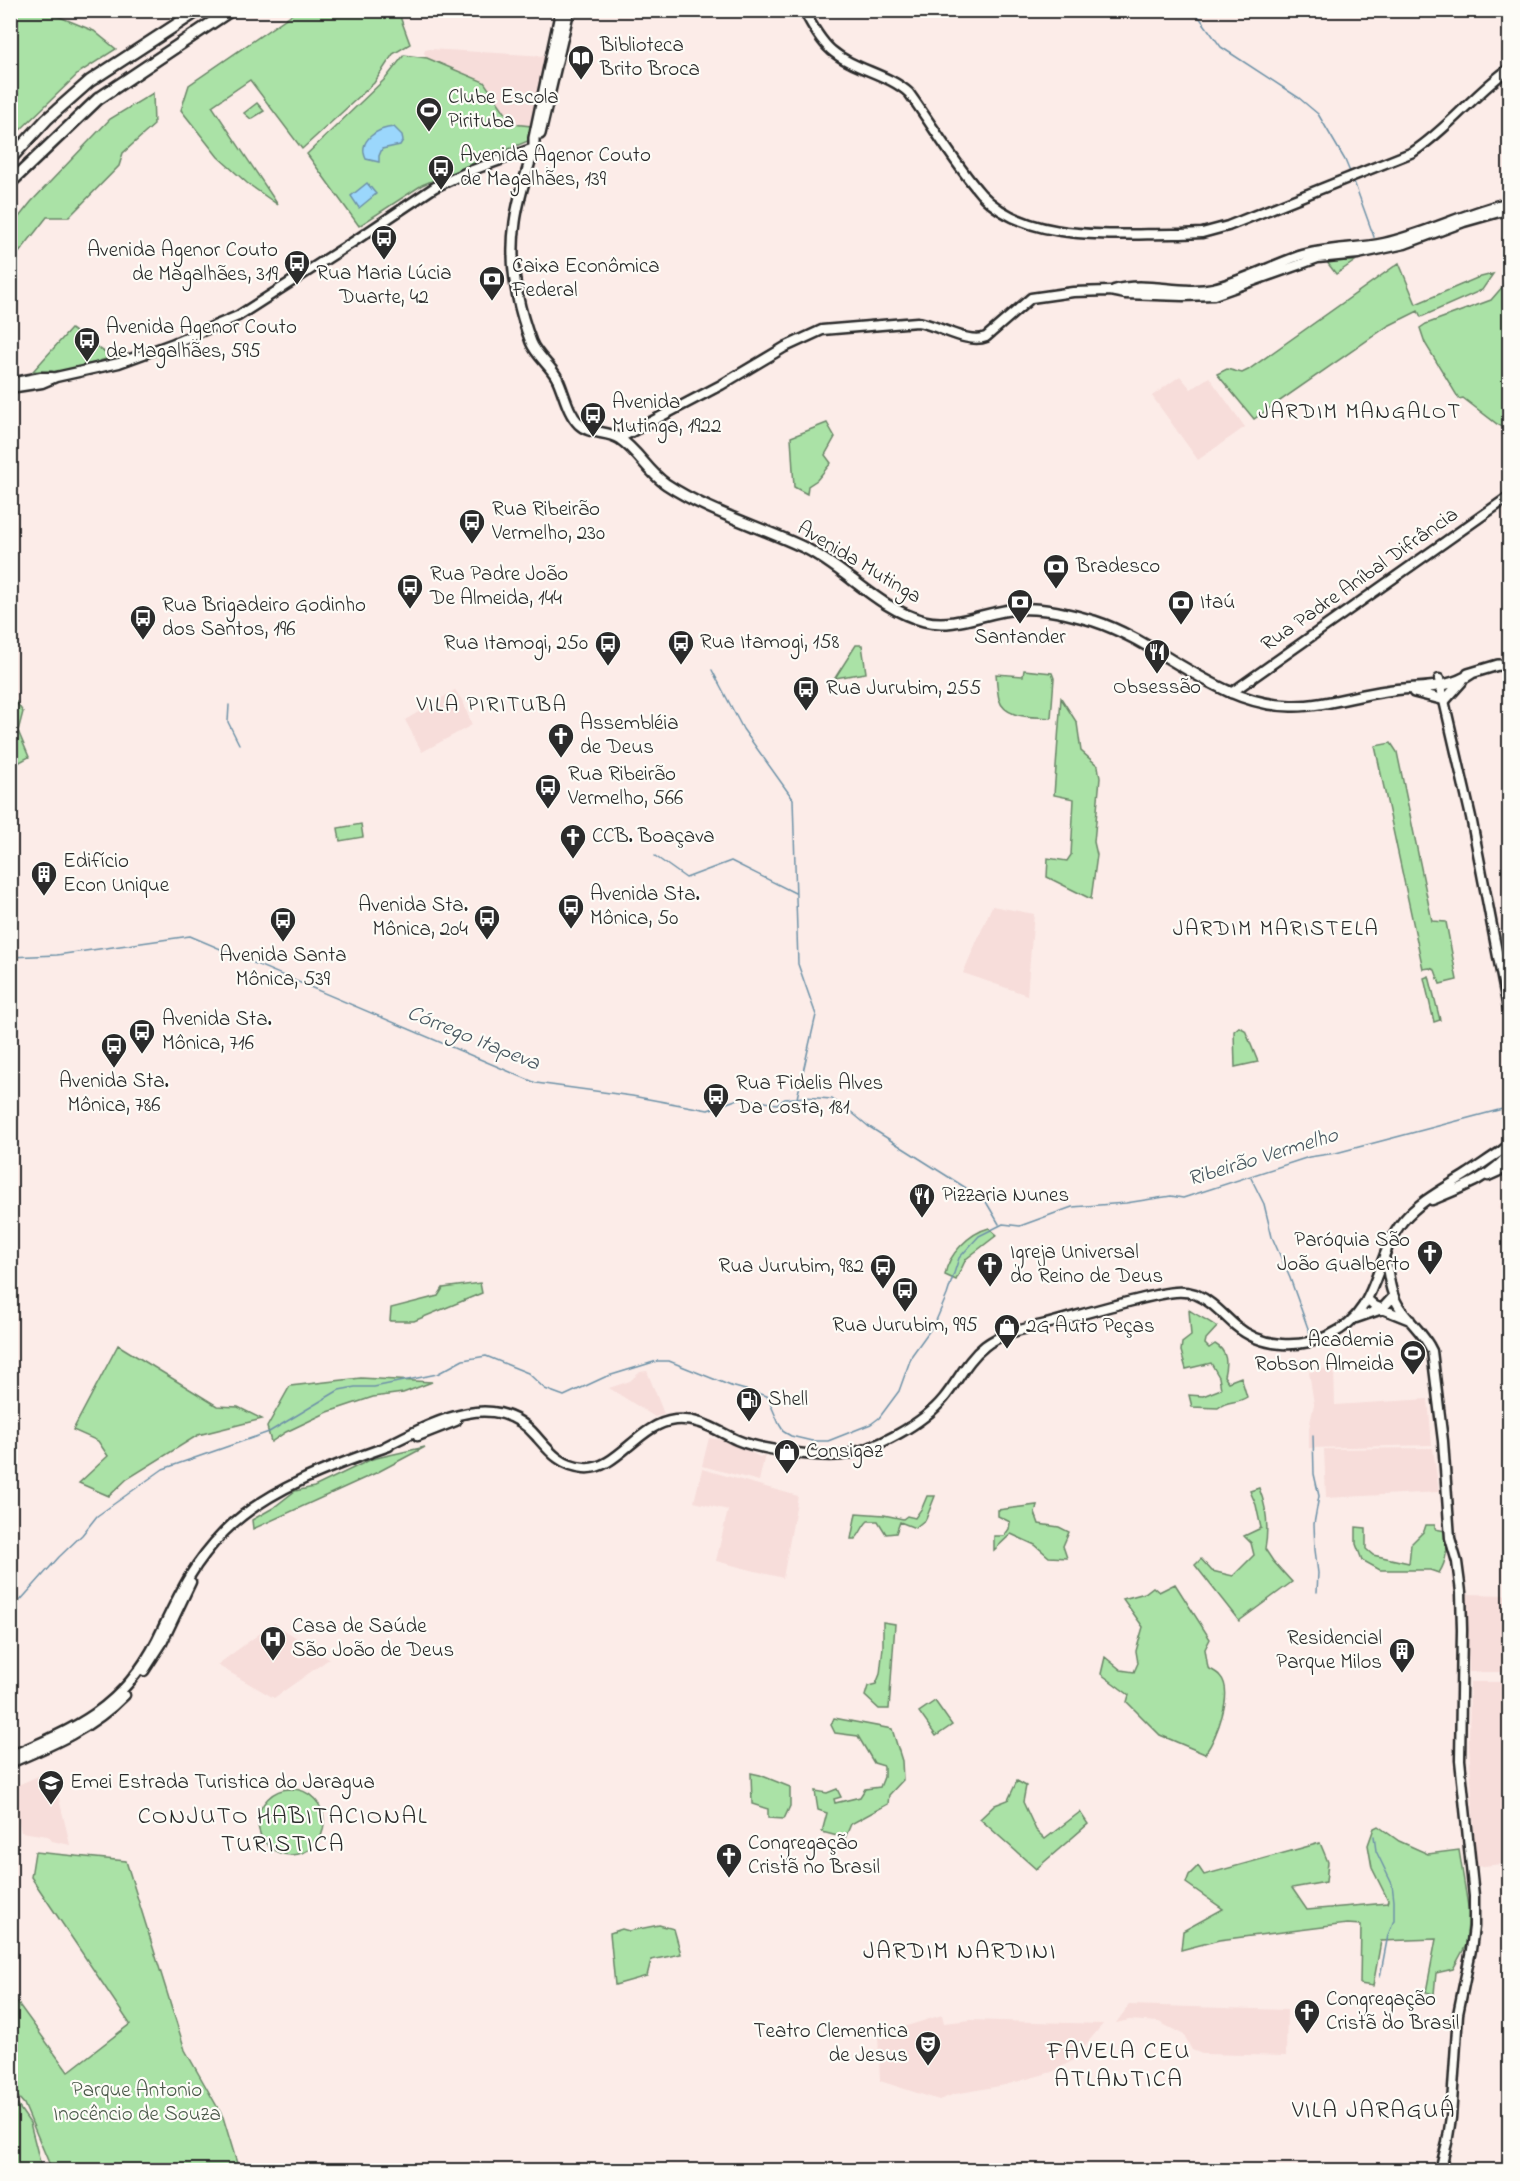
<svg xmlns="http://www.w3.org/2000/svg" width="1520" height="2181" font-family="'Indie Flower',sans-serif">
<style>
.built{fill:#f7ddda}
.green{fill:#aae2a6;stroke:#6a8668;stroke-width:1.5}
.water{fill:#9bd7fc;stroke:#6e92a8;stroke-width:1.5}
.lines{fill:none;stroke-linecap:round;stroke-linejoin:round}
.stream{stroke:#6e92a8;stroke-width:1.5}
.secondary-casing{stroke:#2b2b2b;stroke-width:13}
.primary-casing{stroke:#2b2b2b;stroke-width:14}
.highway-casing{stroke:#2b2b2b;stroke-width:15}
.secondary{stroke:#fdfcf7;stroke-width:8}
.primary{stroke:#fdfcf7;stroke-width:9}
.highway{stroke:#fdfcf7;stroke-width:10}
.labels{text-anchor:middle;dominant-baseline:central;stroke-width:4.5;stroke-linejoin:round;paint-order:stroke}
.poi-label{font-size:21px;fill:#2b2b2b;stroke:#fdfcf7;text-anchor:start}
.street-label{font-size:21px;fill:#2b2b2b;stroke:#fdfcf7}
.park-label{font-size:21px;fill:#4b594a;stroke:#fdfcf7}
.neighbourhood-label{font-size:22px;letter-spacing:1.5px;fill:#2b2b2b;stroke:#fdfcf7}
.water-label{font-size:22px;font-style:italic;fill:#47565f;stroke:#fdfcf7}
.quarter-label{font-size:24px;letter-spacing:1.5px;fill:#2b2b2b;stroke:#fdfcf7}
</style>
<rect width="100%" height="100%" fill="#fcece8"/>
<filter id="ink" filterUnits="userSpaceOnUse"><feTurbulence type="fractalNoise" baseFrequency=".0167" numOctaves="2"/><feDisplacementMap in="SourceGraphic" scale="12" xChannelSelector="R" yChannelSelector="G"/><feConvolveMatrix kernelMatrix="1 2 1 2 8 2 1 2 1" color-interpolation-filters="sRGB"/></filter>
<g filter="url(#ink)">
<path class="built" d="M430 49 545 56 531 126 513 124 484 82 427 58 424 53 425 50Z
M1180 376 1191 389 1209 377 1245 427 1198 460 1152 396Z
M455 690 462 700 472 725 422 752 405 720Z
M992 906 1034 914 1027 995 963 973Z
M1509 1183 1510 1223H1509L1499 1208Z
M1334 1367 1335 1405 1428 1399 1432 1445 1309 1448V1428L1314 1404 1309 1372Z
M647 1371 664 1414 655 1417 609 1388 630 1381 640 1372Z
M709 1438 728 1441 760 1457 765 1455 759 1481 702 1466Z
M1433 1448 1439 1492 1326 1498 1324 1449Z
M702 1469 798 1496 783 1578 716 1561 728 1510 694 1502Z
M1466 1594 1509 1595V1672H1469Z
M274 1623 329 1659 274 1698 217 1665Z
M1470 1682H1510L1509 1863 1476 1867 1469 1742Z
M52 1770 68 1836 70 1845 52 1841 48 1836 21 1832 11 1790V1788Z
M1129 2005 1287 2010 1286 2056 1202 2054 1192 2050 1184 2035 1159 2022 1129 2020 1116 2023Z
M942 2015 944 2023 971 2020 1103 2024 1072 2061 1052 2072 1005 2085 955 2094 939 2100 880 2081 878 2035Z"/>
<path class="green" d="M298 10 398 11 410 44 393 54 374 83 302 149 250 80 212 106 278 205 247 183 218 157 181 110 189 85Z
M10 11H45L94 31 116 49 80 72 14 136 10 135Z
M404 55 427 58 484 82 513 124 531 126 528 141 422 185 359 226 307 154 386 78Z
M153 93 154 125 123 153 119 166 69 217H47L11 263V227L31 202 110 119Z
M257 103 264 111 251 119 244 113Z
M1326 261H1355L1336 274Z
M1399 263 1416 304 1477 278 1493 274 1482 290 1421 317 1418 311 1388 326 1254 419 1217 374 1227 369 1242 373 1248 370Z
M1509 267V430L1497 424 1463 398 1459 399 1425 343 1420 328 1426 324 1491 300 1504 285 1506 268Z
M71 329 112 357 62 373 33 371Z
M827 423 835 437 825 455 831 463 817 480 808 486 807 494 794 487 791 437Z
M856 645H862L866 673 835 678Z
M1024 670 1052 673 1054 678 1051 718C1034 716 1005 720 999 699 997 691 997 682 996 674L1023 676Z
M11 695 23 712 18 731 29 757 16 764 11 759Z
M1061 698 1077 723 1081 751 1098 766 1100 778 1094 842 1097 855 1091 899 1047 877 1048 858 1067 861 1071 855 1074 799 1054 795Z
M1391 743 1397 752 1432 921 1446 922 1457 980 1440 984 1435 970 1430 968 1423 969 1375 746Z
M361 824 363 837 340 841 338 828Z
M1429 976 1440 1020 1434 1022 1424 978Z
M1239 1027 1245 1030 1258 1062 1235 1067 1234 1031Z
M989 1228 997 1235 966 1259 956 1280 945 1275C948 1254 970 1233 989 1228Z
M480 1283 482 1293 414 1321H390L391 1308 438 1296 443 1288Z
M1189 1310C1198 1316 1208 1320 1217 1327L1206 1339 1205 1344 1209 1348 1215 1344C1228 1351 1227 1364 1224 1376L1228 1382 1241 1377 1247 1397C1237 1404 1227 1400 1218 1408L1192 1407 1189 1395 1203 1396 1221 1389 1219 1377 1211 1363 1186 1369 1181 1351 1182 1343 1191 1336Z
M118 1345 217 1406 238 1407 262 1419 198 1435 127 1479 109 1496 79 1483 108 1456 98 1441 73 1430Z
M361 1378 432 1382 403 1393 373 1397 328 1412 286 1432 271 1442 267 1427 290 1386Z
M425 1447 378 1472 253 1529 252 1520 273 1508 295 1491 314 1487 372 1459Z
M1259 1488C1267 1508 1269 1527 1265 1549L1273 1561 1292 1582 1239 1621 1195 1565 1201 1559 1212 1571 1233 1576 1254 1555 1251 1543 1244 1536 1261 1528 1256 1505 1250 1491Z
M927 1496H935L926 1519 915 1528 900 1522 896 1533 886 1534 878 1521H868C862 1526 861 1534 855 1539H851L856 1513 884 1515 903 1519 907 1516 915 1518 922 1508Z
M1037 1505 1035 1513 1039 1524 1059 1527 1069 1532 1063 1546 1067 1558 1049 1557 1035 1545 1011 1534 994 1550V1536H1004L1009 1529 1010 1522 998 1516V1510Z
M1426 1525H1435V1529L1445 1531C1447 1548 1448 1559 1439 1573L1430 1570H1380L1362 1560 1356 1544V1527L1366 1528V1549L1373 1555 1409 1563 1411 1544 1424 1531Z
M1175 1584 1210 1639 1205 1649 1208 1668C1212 1670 1218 1673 1220 1676 1235 1692 1216 1738 1205 1754L1160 1735 1127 1702 1129 1695 1101 1674 1105 1657 1121 1670 1134 1672 1138 1663 1136 1651 1143 1627 1123 1599 1145 1593 1153 1587 1159 1592Z
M883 1622 895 1624 889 1709H879L865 1696 868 1686 876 1684 880 1674 883 1647Z
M935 1701 952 1725 936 1736 919 1712Z
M834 1718 892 1729 902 1761 903 1780 889 1795 888 1804 851 1824 845 1838 822 1832 827 1813 818 1810 815 1791 827 1793 837 1789 841 1797 834 1799 835 1803 860 1797 865 1789 880 1787 884 1777V1766L874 1763 858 1736 835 1733 831 1725Z
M751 1773 760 1775 790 1787V1806L784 1819 768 1818V1809L752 1804Z
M1017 1781 1026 1786 1023 1802 1036 1830 1045 1839 1080 1812 1088 1824 1036 1869 980 1819 995 1805 1008 1800Z
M258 1822a33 33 0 1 1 66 0a33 33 0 1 1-66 0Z
M1378 1826 1399 1841 1428 1854 1459 1850 1469 1913 1466 1945 1453 1969 1436 1973 1434 1994 1426 1992 1436 1939 1381 1941 1373 1986 1360 1984 1361 1925 1347 1924 1219 1940 1181 1950 1183 1931 1223 1909 1186 1883 1189 1875 1198 1866 1204 1875 1320 1843 1328 1862 1326 1882 1292 1888 1307 1910 1387 1903 1388 1900 1372 1868 1368 1845 1374 1828Z
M35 1852 126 1861 185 2050 223 2117 239 2170H52L24 2104 11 2089V2002L15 1999 68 2072 130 2024 31 1877Z
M659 1925 674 1929 681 1954 651 1960 647 1976 615 1985 610 1933 622 1929 629 1931Z
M11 2096 30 2123 42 2170H11Z"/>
<path class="water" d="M394 127 402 135 403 140 400 145 382 149 379 156V162L366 159C357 140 378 128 394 127Z
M367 183 376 194 359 208 351 196Z"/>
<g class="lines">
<path class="stream" d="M1194 10 1221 47 1299 98 1318 114 1345 160 1350 172
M1353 179 1374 237
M712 670 743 729 793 799 798 964 816 1015 797 1098
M229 705 228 722 239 744
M655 856 686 878 731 861 795 893
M10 957 57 955 190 936 536 1083 632 1096 708 1110 741 1098 777 1104 785 1099 804 1097 832 1099 850 1111 868 1126 985 1200 999 1224
M1251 1178 1264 1204 1272 1237 1290 1278 1310 1334
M1313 1435 1314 1474 1319 1496 1314 1524 1315 1550 1318 1573 1317 1592
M10 1612 59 1557 82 1535 97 1516 163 1469 269 1432 339 1390 355 1387H374L437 1374 463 1360 486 1356 528 1373 545 1389 564 1396 605 1377 657 1361H669L731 1386 767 1396 779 1424 784 1432 791 1436 812 1441H828L871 1424 879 1418 899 1391 912 1355 935 1323 947 1295 959 1258 979 1236 1003 1224 1020 1226 1072 1207 1126 1203 1171 1196 1183 1198 1309 1157 1336 1153 1510 1107
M1374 1836 1376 1851 1392 1884 1394 1901V1920L1388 1935 1380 1977"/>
<g class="secondary-casing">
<path id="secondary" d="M804 10C811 24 819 39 831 50 854 70 887 73 909 93 933 126 954 163 981 194 1028 245 1117 233 1181 234L1202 233 1228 226 1413 152C1449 128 1475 93 1510 68
M1114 290C1144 280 1181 295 1213 288 1243 281 1270 266 1299 256 1326 247 1356 249 1384 243 1427 233 1467 212 1510 202
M10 383 41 377H52
M10 388 42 383 56 377 119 363 174 343 238 316 353 242 435 187 470 171 534 148
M620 438 721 385 785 347 822 330 917 322C937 324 968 345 986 337L1031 298 1073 292 1110 291 1125 294 1183 296 1214 295 1318 258 1358 254 1405 244 1464 222 1510 209
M1439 679 1471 817 1510 1019
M1231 693 1510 496
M1488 1176 1508 1167
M1432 1200C1459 1189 1493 1177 1510 1152
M1386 1261C1389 1277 1390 1294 1400 1308 1410 1323 1424 1333 1432 1351L1443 1441 1450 1538 1457 1562 1461 1592 1462 1630 1460 1760 1474 1896V1927L1471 1950 1458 2014 1451 2118 1447 2143 1440 2170
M1367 1299 1375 1306 1410 1320
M1356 1318 1382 1309 1393 1297
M418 1436 456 1421
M386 1446C432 1423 495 1387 536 1436 550 1452 561 1466 584 1468 617 1471 638 1424 675 1420 701 1418 715 1430 737 1440 757 1449 820 1458 842 1455 875 1450 923 1424 944 1398 958 1381 967 1360 985 1346 1003 1332 1025 1329 1046 1324 1076 1316 1106 1307 1136 1300 1154 1296 1176 1288 1195 1294 1212 1301 1223 1315 1236 1326 1262 1348 1300 1349 1330 1335 1381 1311 1373 1258 1403 1221 1421 1200 1444 1189 1467 1174 1478 1167 1489 1159 1500 1152L1510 1144
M144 1671 162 1643 191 1582
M10 1756C76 1728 123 1708 157 1640 178 1597 190 1567 224 1532 265 1490 334 1465 389 1446
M10 1763C53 1745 93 1728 125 1695"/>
</g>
<g class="primary-casing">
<path id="primary" d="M561 10 534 138V148C527 172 518 198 515 222 509 262 517 305 531 342 536 355 550 365 557 378 564 392 567 412 579 424 590 435 608 430 620 439 638 451 648 472 666 484 708 512 759 526 805 548 847 569 878 609 924 621 955 629 987 611 1018 609 1043 607 1070 614 1094 621 1162 643 1217 705 1291 706 1321 707 1356 695 1386 691 1415 686 1447 691 1472 673
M540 134 569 10
M1468 674 1498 665 1510 666
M1414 692 1445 700 1462 681"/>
</g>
<g class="highway-casing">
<path id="highway" d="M10 159 47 119 90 81 199 10
M10 183 98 99 231 10"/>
</g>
<use href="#secondary" class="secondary"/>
<use href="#primary" class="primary"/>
<use href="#highway" class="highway"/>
</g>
</g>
<defs>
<g id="library-pin" transform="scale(1.35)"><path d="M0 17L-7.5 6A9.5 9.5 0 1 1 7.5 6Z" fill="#2b2b2b" stroke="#fdfcf7"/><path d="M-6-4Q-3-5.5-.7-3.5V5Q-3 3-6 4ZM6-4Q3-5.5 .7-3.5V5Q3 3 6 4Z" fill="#fff"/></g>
<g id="stadium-pin" transform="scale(1.35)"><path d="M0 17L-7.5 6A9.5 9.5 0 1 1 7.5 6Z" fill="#2b2b2b" stroke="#fdfcf7"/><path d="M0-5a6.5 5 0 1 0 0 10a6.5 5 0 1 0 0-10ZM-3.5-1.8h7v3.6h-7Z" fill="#fff"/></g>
<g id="bus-pin" transform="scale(1.35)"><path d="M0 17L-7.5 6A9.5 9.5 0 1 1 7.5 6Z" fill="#2b2b2b" stroke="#fdfcf7"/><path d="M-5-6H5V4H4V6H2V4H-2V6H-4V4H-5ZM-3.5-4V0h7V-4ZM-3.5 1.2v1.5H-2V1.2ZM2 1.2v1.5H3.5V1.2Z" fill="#fff"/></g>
<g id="bank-pin" transform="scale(1.35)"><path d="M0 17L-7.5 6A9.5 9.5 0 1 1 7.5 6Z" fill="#2b2b2b" stroke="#fdfcf7"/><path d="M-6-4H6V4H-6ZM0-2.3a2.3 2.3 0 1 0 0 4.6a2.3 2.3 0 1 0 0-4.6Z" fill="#fff"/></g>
<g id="restaurant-pin" transform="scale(1.35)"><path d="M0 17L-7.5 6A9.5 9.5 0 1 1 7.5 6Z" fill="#2b2b2b" stroke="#fdfcf7"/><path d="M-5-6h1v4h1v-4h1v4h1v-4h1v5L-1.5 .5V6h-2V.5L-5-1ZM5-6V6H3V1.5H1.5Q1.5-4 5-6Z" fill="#fff"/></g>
<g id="church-pin" transform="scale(1.35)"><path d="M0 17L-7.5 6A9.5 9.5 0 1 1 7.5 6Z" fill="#2b2b2b" stroke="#fdfcf7"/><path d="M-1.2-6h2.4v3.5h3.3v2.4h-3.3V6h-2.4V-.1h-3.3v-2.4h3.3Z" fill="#fff"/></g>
<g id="building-pin" transform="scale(1.35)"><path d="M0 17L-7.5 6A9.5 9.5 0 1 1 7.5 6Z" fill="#2b2b2b" stroke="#fdfcf7"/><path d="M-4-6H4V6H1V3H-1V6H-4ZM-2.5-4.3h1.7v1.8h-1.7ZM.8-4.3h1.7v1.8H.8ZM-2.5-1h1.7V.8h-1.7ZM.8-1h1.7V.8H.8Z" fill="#fff"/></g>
<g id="shop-pin" transform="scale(1.35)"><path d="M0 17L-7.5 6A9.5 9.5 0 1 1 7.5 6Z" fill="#2b2b2b" stroke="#fdfcf7"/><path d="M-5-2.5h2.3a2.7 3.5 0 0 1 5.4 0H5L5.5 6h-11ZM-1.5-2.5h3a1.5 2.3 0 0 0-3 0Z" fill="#fff"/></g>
<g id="fuel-pin" transform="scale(1.35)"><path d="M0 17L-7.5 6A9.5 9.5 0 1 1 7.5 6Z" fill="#2b2b2b" stroke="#fdfcf7"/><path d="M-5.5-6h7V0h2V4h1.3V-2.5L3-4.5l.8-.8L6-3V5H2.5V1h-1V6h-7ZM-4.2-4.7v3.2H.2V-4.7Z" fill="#fff"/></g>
<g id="hospital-pin" transform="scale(1.35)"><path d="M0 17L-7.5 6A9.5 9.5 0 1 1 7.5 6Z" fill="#2b2b2b" stroke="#fdfcf7"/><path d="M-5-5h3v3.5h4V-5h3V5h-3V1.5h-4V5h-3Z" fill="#fff"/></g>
<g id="school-pin" transform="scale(1.35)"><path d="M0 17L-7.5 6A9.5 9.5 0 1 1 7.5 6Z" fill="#2b2b2b" stroke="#fdfcf7"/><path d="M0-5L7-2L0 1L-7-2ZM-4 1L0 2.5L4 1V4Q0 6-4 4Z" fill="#fff"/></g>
<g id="theatre-pin" transform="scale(1.35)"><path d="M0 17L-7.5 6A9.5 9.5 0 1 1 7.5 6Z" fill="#2b2b2b" stroke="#fdfcf7"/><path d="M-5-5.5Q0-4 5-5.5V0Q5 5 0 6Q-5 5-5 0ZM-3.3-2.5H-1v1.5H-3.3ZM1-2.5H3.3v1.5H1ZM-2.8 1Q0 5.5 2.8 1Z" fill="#fff"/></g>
</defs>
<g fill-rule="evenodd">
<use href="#library-pin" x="581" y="58"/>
<use href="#stadium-pin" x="429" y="110"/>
<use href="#bus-pin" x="441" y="168"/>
<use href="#bus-pin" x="384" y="238"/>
<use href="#bus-pin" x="297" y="263"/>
<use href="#bank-pin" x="492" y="279"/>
<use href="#bus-pin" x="87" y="340"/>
<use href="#bus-pin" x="593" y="415"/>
<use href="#bus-pin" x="472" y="522"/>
<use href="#bank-pin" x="1056" y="567"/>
<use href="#bus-pin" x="410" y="587"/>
<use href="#bank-pin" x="1020" y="602"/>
<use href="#bank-pin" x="1181" y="603"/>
<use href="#bus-pin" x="143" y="618"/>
<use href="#bus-pin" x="681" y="643"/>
<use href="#bus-pin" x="608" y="644"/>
<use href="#restaurant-pin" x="1157" y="652"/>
<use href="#bus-pin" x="806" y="689"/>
<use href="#church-pin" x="561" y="736"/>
<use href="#bus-pin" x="548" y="787"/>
<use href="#church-pin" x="573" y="837"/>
<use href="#building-pin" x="44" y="874"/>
<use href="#bus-pin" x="571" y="907"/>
<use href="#bus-pin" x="487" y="918"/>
<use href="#bus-pin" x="283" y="920"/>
<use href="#bus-pin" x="142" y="1032"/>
<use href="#bus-pin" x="114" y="1046"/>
<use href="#bus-pin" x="716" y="1096"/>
<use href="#restaurant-pin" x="922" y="1196"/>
<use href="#church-pin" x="1430" y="1253"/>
<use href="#church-pin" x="990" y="1265"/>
<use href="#bus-pin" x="883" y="1267"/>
<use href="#bus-pin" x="905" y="1290"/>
<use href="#shop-pin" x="1007" y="1327"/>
<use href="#stadium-pin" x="1413" y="1353"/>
<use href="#fuel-pin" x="749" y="1400"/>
<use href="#shop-pin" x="787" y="1452"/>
<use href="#hospital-pin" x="273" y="1639"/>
<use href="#building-pin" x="1402" y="1651"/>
<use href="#school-pin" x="51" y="1783"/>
<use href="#church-pin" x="729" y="1856"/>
<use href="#church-pin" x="1307" y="2012"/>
<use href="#theatre-pin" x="928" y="2044"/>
</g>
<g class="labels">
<g class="poi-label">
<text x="600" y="46">Biblioteca<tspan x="600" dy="24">Brito Broca</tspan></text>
<text x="448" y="98">Clube Escola<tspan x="448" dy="24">Pirituba</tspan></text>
<text x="460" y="156">Avenida Agenor Couto<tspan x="460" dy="24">de Magalhães, 139</tspan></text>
<text x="278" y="251" text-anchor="end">Avenida Agenor Couto<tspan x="278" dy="24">de Magalhães, 319</tspan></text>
<text x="512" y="267">Caixa Econômica<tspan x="512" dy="24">Federal</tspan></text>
<text x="384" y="274" text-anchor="middle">Rua Maria Lúcia<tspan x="384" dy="24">Duarte, 42</tspan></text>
<text x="106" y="328">Avenida Agenor Couto<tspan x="106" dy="24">de Magalhães, 595</tspan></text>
<text x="612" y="403">Avenida<tspan x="612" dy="24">Mutinga, 1922</tspan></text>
<text x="492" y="510">Rua Ribeirão<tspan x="492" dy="24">Vermelho, 230</tspan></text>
<text x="1076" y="567">Bradesco</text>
<text x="430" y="575">Rua Padre João<tspan x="430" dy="24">De Almeida, 144</tspan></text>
<text x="1200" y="603">Itaú</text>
<text x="162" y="606">Rua Brigadeiro Godinho<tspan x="162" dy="24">dos Santos, 196</tspan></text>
<text x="1020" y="638" text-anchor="middle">Santander</text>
<text x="700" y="643">Rua Itamogi, 158</text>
<text x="588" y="644" text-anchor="end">Rua Itamogi, 250</text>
<text x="1157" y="688" text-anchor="middle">Obsessão</text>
<text x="826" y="689">Rua Jurubim, 255</text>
<text x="580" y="724">Assembléia<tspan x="580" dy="24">de Deus</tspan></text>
<text x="568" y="775">Rua Ribeirão<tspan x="568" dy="24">Vermelho, 566</tspan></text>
<text x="592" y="837">CCB. Boaçava</text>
<text x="63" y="862">Edifício<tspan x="63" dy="24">Econ Unique</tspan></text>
<text x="590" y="895">Avenida Sta.<tspan x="590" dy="24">Mônica, 50</tspan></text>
<text x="468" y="906" text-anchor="end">Avenida Sta.<tspan x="468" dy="24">Mônica, 204</tspan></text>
<text x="283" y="956" text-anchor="middle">Avenida Santa<tspan x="283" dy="24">Mônica, 539</tspan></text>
<text x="162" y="1020">Avenida Sta.<tspan x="162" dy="24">Mônica, 716</tspan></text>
<text x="114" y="1082" text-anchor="middle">Avenida Sta.<tspan x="114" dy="24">Mônica, 786</tspan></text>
<text x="736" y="1084">Rua Fidelis Alves<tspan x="736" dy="24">Da Costa, 181</tspan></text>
<text x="942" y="1196">Pizzaria Nunes</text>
<text x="1410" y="1241" text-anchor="end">Paróquia São<tspan x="1410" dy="24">João Gualberto</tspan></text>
<text x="1010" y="1253">Igreja Universal<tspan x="1010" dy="24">do Reino de Deus</tspan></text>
<text x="864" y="1267" text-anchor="end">Rua Jurubim, 982</text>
<text x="905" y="1326" text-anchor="middle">Rua Jurubim, 995</text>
<text x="1026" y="1327">2G Auto Peças</text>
<text x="1394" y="1341" text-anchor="end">Academia<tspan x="1394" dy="24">Robson Almeida</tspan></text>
<text x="768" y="1400">Shell</text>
<text x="806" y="1452">Consigaz</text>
<text x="292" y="1627">Casa de Saúde<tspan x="292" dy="24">São João de Deus</tspan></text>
<text x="1382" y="1639" text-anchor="end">Residencial<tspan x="1382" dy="24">Parque Milos</tspan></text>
<text x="70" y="1783">Emei Estrada Turistica do Jaragua</text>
<text x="748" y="1844">Congregação<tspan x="748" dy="24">Cristã no Brasil</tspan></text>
<text x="1326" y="2000">Congregação<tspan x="1326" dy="24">Cristã do Brasil</tspan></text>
<text x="908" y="2032" text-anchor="end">Teatro Clementica<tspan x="908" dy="24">de Jesus</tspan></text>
</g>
<g class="street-label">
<text transform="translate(859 563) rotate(31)">Avenida Mutinga</text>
<text transform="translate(1360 580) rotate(-35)">Rua Padre Aníbal Difrância</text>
</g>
<g class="park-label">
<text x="137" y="2091">Parque Antonio<tspan x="137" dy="24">Inocêncio de Souza</tspan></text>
</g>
<g class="neighbourhood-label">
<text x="1360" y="413">JARDIM MANGALOT</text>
<text x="492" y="706">VILA PIRITUBA</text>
<text x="1276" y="930">JARDIM MARISTELA</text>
</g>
<g class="water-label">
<text transform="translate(473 1039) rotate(22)">Córrego Itapeva</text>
<text transform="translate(1263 1158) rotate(-17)">Ribeirão Vermelho</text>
</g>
<g class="quarter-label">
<text x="283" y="1817">CONJUTO HABITACIONAL<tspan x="283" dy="28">TURISTICA</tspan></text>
<text x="960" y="1952">JARDIM NARDINI</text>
<text x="1119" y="2052">FAVELA CEU<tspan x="1119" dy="28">ATLANTICA</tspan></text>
<text x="1374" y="2111">VILA JARAGUÁ</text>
</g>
</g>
<rect width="1520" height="2181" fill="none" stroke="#fdfcf7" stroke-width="36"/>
<rect x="18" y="18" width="1484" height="2145" fill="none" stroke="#2b2b2b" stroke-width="2" filter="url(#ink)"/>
</svg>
